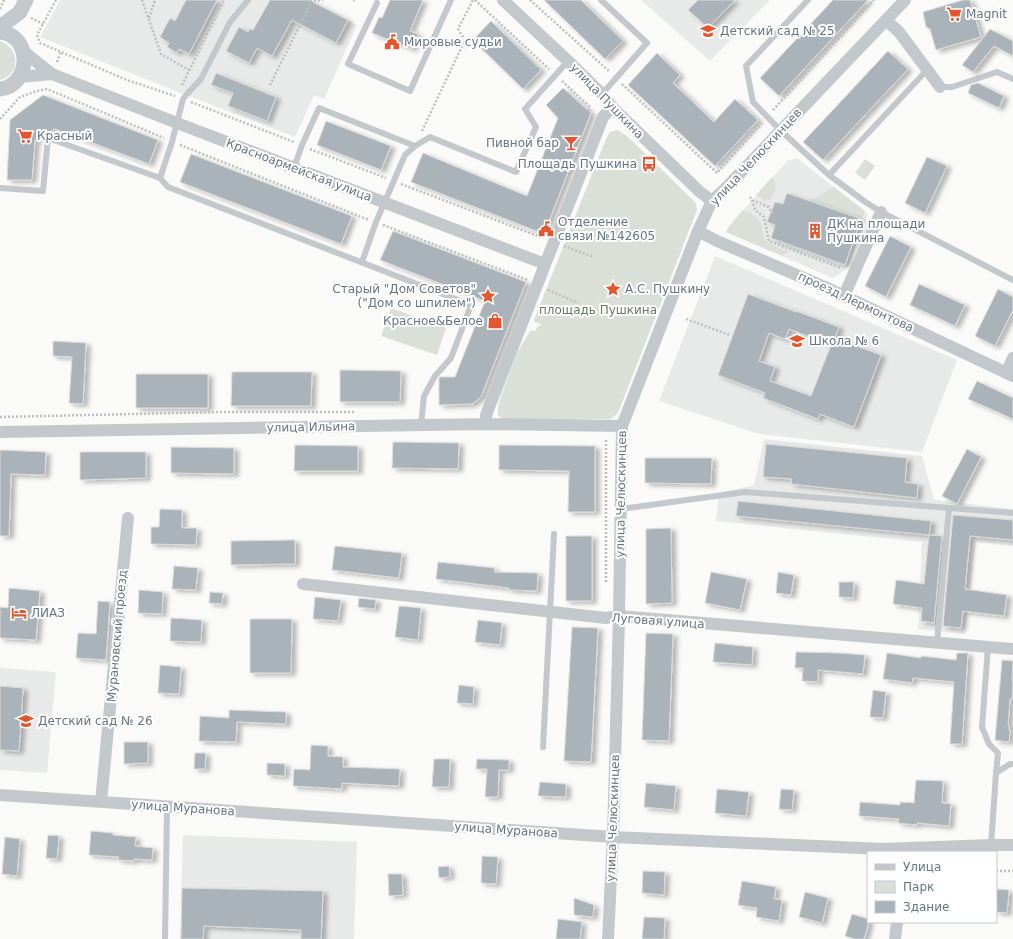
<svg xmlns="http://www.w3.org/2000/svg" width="1013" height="939" font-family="'DejaVu Sans',sans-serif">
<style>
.built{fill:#e8e9e9}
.green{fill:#dadfd7}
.building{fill:#aab3b9;stroke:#dcdcda;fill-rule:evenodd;filter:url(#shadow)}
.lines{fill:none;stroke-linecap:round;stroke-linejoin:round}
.path{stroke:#bbbfc2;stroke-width:2.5;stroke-dasharray:2 2;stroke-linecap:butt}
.service{stroke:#c3c8cc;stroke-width:6}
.minor{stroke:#c3c8cc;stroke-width:12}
.tertiary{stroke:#c3c8cc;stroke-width:15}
.labels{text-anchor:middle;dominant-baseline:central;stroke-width:4;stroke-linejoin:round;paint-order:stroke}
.poi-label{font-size:12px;fill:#657683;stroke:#fff;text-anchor:start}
.street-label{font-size:12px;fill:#657683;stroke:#fff}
.park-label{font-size:12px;fill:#687a64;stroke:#fff}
</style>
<defs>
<filter id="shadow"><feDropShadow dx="4.5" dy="2.5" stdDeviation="2" flood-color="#0004"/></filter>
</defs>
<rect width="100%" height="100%" fill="#fafaf8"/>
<path class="built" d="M60 0H309L357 25 324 99 314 95 295 137 186 95 40 37Z
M641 0H770L710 61Z
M797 158 868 214 848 267 833 278 726 232 730 225 788 160Z
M715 256 957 360 922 452 759 434 659 401Z
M764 439 922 456 934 500 1013 509V546L976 542 965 634 918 629 922 542 716 521 719 493 754 485Z
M0 668 56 672 47 773 0 770Z
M183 835 357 842 354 939H180Z"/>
<path class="green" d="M0 41C20 48 21 74 0 80Z
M617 130 626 135 695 202 696 205 697 210 618 413 612 418 609 419H504L498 416V406L502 393 518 351 530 331 531 330 535 331 538 326H540L541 324 535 322 534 320 606 139 610 132Z
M865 159 875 166 865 180 855 173Z
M772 177 776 184 775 191 771 199 765 201 756 195Z
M834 187 865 211 861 219 809 201Z
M742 211C749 211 759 217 762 225 764 230 762 236 765 240 770 246 783 249 789 251L786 253 783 256 726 232 730 225Z
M391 308 446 328 437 355 381 336Z"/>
<path class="building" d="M186 0H217L189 54 179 49 177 53 167 47 169 43 160 37 170 18 175 21Z
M270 0H309L348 20 336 43 292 20 272 56 257 48 249 63 226 51 239 27 248 32 250 29 253 30Z
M390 0H423L410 31 418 34 412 49 372 33 379 17 382 18Z
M544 0H581L623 41 605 59Z
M698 0H735L708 28 688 10Z
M833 0H868L779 96 760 78Z
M963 0H970L981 37 936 50 930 29 926 27 923 12Z
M491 21 541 70 523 89 473 40Z
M990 29 1013 41V56L994 46 973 72 962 65Z
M888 51 908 69 823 160 803 142Z
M657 53 680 75 673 83 714 122 735 99 758 120 715 166 628 85Z
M216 73 276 97 267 121 228 106 233 93 211 85Z
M978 83 1004 96 999 108 968 93 971 85Z
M563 88 591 113 544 234 411 182 423 153 527 196 558 118 546 105Z
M43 95 158 140 149 164 55 129 35 140 32 180H7L10 120Z
M326 121 391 146 381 170 317 145Z
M191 154 352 216 341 244 180 182Z
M927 157 947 166 925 213 905 203Z
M787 193 861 219 845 265 771 238 775 225 767 222 775 202 783 204Z
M393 231 526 282 481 397 472 404 439 405V378L440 377H455L485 301 380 260Z
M890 236 911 247 886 297 865 286Z
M919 284 965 305 955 326 910 305Z
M998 289 1013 297V310L995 346 975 336Z
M748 294 796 312V311L839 327 835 338 881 355 854 427 820 414 818 419 763 398 765 393 718 375ZM789 329 831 345 811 396 770 381 775 367 759 361 769 333 785 339Z
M53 341 86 343 83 404 69 403 72 357 53 356Z
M340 370 401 371 400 402H340Z
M232 372H312L311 406H231Z
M136 374H208V408H136Z
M977 381 1013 398V419L968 399Z
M393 442 459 443 458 469 392 468Z
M766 444 907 458 905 482 918 484 917 498 791 484 792 479 763 477Z
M295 445 358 446V471H294Z
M499 445 595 446V512H568L569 471 499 470Z
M171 447 234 448V474L171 473Z
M967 449 981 457 957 504 942 496Z
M0 450 46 452 45 475 11 474 9 536H0Z
M80 452H146V478L80 480Z
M645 458H712L711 484 645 483Z
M738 501 931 521 929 535 736 516Z
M160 509 182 510V528H197L196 545 151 544V527H159Z
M953 515 1013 520V540L970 536 965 589 1007 595 1004 616 963 611 961 628 943 626Z
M671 528 672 603 646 604V529Z
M929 535 942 536 934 623 921 621 922 608 893 604 896 580 924 584Z
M566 536H592V601H566Z
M295 540V564L231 565V541Z
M335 546 402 553 399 578 332 570Z
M438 562 495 568 494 572 538 573 537 591 509 590V588L436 579Z
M174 566 198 568 196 590 172 589Z
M711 572 747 579 740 610 705 603Z
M778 572 794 575 791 595 776 593Z
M839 582H854L853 598 839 597Z
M9 588 40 591 36 640 0 638V607L8 608Z
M139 590 163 592 162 614 138 613Z
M210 592 223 593 222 604 209 603Z
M315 597 341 600 338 621 313 619Z
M359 598 376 600 375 609 358 607Z
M98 601 110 602 106 660 76 658 78 633 96 634Z
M399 606 421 608 418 640 395 637Z
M171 618 202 620 201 642 170 641Z
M250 619H292L291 673H250Z
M478 620 502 623 500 645 475 642Z
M572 627 598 628 591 762 564 761Z
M646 633 673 634 669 741 642 740Z
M715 643 753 647 752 665 713 662Z
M796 652 839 653 865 655 863 674 818 670V682L802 681 803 668H795Z
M887 653 921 658V656L956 660 957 653H968L962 744H950L954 682 913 678 912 683 883 679Z
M1002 660 1013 661 1012 680 1013 683 1012 699H1010L1008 725H1009V730H1010L1009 742 995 740Z
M160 665 181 667 179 694 158 693Z
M459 685 474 687 473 704 457 703Z
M0 686 23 688 19 751 0 750Z
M873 690 886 692 883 718 870 717Z
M229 710 286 712V724L237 722 236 742 199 741 200 716 229 718Z
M124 742H148V763L124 764Z
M311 745 328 746V756L343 757V767L400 769 399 786 342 783V789L293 786 294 769 310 770Z
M195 753H206L205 769H194Z
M434 759H450L449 787H432Z
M477 759 509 760V770H499L498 797H485L487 769H476Z
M267 763 285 764V776L267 775Z
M916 780 943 781 942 803 951 804 949 826 917 823V825L898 823 899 819 859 816 860 802 900 805V802L914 803Z
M540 782 566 784V797L538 796Z
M646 783 676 786 674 810 644 807Z
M717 789 749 792 746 816 715 813Z
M781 789 794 790 792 810 779 809Z
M91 831 113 833V835L136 837 135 846 153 848 152 860 134 859V861L118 860 119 857 89 855Z
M48 835 59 836 57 859 46 858Z
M5 837 20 839 17 876 2 874Z
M482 856 498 857 496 884 481 883Z
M449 866 450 877 439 878 438 867Z
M643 871 665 872 664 895 642 893Z
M388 874H402L403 895 389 896Z
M742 881 776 887 774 899 782 900 779 921 756 917 757 908 738 905Z
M182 888 323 891 321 939H301V930L204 926 203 939H181Z
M996 889 1009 890 1007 913 996 912Z
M805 892 828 898 822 923 799 917Z
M574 898 594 905 593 917 574 915Z
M852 914 868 919V926L864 939H855L845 936Z
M644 917 665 918 664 939H642Z
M558 919 582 922 580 939H556Z"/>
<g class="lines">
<path class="path" d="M56 0 37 35 40 43 127 80 175 96
M142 0 161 54 189 70
M353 0H357
M475 0 549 69
M530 0 610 72
M0 9 4 0
M31 18 43 24
M149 18 155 0
M57 62 61 52
M562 81 589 106V113
M622 84 717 173 762 123
M182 85 224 0
M270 85 312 1 323 0
M191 102 294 142
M773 110 874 0
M0 119 20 97 37 91 47 89 164 138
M422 131 465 40 458 29 473 0
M180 145 369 220
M310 149 386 178
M401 184 543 238
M750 197 752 200 769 207 771 212 774 214
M752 200 755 210 764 217 769 241 841 268
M383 225 528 280
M564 246 594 257
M548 290 578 303
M686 319 730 335
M0 417 221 412H356
M606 582V440
M996 871H1013"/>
<path class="service" d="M248 0 230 22 201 79 187 94 183 99 172 142 160 178 168 187 471 305 451 358 435 376 424 396 421 425
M601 0 647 43 602 94
M808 0 746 66 753 102 780 130 829 175 864 201 881 212 1013 280
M377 3 348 64 410 91 451 0
M940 87H952L997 72 1013 79
M294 168 302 145 319 108 415 146
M829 175 927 70
M0 188 43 191 48 138 160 178
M362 262 376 222 405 155 415 146 430 137 516 172 536 127 525 109 568 61
M621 509 745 492 1013 513
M937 643 949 508
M988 647 982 727 989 744 998 753 996 773
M543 747 554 534
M991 845 996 773 1010 764H1013
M165 939 167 807"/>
<path class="minor" d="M503 0 568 61 602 94 612 107 700 192 712 201
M886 20 899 32 940 87
M23 51 52 74 177 123 545 264
M19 77 52 74
M698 231 717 241 827 288 1013 376
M844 296 881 212
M1006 373 1013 358
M486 424V415L603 117 612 107
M0 432 486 424 622 426
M303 584 606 618 619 616 1013 649
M0 795 613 837 883 849 991 845H1013
M101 802 128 518
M608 939 613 837 619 616 622 426 698 231 712 201 726 188 905 0
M895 939 897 922"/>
<path class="tertiary" d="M0 27 20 12 26 0
M0 32C33 35 31 86 0 89"/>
</g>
<defs>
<g id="supermarket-bare" transform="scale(1.2)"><path d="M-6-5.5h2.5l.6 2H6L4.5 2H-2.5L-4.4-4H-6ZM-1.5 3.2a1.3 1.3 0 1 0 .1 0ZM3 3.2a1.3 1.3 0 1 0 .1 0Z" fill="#e4572e" stroke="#fff" stroke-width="2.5" paint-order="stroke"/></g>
<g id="school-bare" transform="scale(1.2)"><path d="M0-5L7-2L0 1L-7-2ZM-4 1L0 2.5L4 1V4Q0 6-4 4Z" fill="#e4572e" stroke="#fff" stroke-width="2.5" paint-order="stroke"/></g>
<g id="civic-bare" transform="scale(1.2)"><path d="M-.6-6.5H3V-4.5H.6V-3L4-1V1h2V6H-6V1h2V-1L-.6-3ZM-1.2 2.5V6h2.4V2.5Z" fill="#e4572e" stroke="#fff" stroke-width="2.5" paint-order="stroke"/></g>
<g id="bar-bare" transform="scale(1.2)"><path d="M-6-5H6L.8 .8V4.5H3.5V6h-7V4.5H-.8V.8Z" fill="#e4572e" stroke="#fff" stroke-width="2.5" paint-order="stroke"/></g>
<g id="bus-bare" transform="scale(1.2)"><path d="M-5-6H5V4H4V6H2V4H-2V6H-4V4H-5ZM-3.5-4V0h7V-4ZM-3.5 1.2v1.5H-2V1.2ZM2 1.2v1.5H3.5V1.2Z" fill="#e4572e" stroke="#fff" stroke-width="2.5" paint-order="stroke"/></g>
<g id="building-bare" transform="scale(1.2)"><path d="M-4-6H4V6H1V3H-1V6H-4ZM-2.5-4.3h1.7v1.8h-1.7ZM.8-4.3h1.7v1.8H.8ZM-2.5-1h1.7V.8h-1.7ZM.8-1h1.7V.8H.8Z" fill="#e4572e" stroke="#fff" stroke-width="2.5" paint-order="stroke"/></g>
<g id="sight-bare" transform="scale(1.2)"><path d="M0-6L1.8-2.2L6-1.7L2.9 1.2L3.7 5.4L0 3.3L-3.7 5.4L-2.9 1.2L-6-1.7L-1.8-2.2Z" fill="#e4572e" stroke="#fff" stroke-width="2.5" paint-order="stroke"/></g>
<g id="shop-bare" transform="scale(1.2)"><path d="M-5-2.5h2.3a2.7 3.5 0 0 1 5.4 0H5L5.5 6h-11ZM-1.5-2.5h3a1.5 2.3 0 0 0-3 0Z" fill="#e4572e" stroke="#fff" stroke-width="2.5" paint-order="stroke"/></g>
<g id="hotel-bare" transform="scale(1.2)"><path d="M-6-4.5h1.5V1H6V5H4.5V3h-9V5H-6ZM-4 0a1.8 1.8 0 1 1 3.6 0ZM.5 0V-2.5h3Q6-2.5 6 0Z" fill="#e4572e" stroke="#fff" stroke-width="2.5" paint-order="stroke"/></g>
</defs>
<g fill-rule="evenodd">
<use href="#supermarket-bare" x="954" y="14"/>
<use href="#school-bare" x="708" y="31"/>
<use href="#civic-bare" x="392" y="42"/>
<use href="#supermarket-bare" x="25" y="136"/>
<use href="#bar-bare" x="571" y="143"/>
<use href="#bus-bare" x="649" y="164"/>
<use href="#civic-bare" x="546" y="229"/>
<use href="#building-bare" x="815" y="231"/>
<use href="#sight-bare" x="613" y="289"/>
<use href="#sight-bare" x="488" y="296"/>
<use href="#shop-bare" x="495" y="321"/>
<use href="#school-bare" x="797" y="341"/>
<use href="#hotel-bare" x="19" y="613"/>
<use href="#school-bare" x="26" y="721"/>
</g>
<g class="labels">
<g class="poi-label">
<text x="966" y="14">Magnit</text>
<text x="720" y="31">Детский сад № 25</text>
<text x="404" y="42">Мировые судьи</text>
<text x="37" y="136">Красный</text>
<text x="559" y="143" text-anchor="end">Пивной бар</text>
<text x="637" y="164" text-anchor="end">Площадь Пушкина</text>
<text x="558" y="222">Отделение<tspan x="558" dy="14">связи №142605</tspan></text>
<text x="827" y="224">ДК на площади<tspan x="827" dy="14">Пушкина</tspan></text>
<text x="476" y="289" text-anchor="end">Старый "Дом Советов"<tspan x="476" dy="14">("Дом со шпилем")</tspan></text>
<text x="625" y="289">А.С. Пушкину</text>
<text x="483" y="321" text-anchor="end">Красное&amp;Белое</text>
<text x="809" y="341">Школа № 6</text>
<text x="31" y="613">ЛИАЗ</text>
<text x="38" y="721">Детский сад № 26</text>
</g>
<g class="street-label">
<text transform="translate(607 101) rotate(46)">улица Пушкина</text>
<text transform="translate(756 157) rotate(-47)">улица Челюскинцев</text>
<text transform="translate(299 170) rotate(21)">Красноармейская улица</text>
<text transform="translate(856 302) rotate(25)">проезд Лермонтова</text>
<text transform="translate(311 427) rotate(-1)">улица Ильина</text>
<text transform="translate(621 494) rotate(-89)">улица Челюскинцев</text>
<text transform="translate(658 621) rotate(4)">Луговая улица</text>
<text transform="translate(117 636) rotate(-85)">Мурановский проезд</text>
<text transform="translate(183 808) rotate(4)">улица Муранова</text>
<text transform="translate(613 818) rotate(-88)">улица Челюскинцев</text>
<text transform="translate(506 830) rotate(4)">улица Муранова</text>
</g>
<g class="park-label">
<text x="598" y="310">площадь Пушкина</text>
</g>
</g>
<rect x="867" y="851" width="130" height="72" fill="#ffffff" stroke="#c1c8cd"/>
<rect x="875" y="864" width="20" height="6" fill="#c3c8cc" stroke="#c1c8cd"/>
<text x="903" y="871" font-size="12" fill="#657683">Улица</text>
<rect x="875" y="881" width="20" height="12" fill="#dadfd7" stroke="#c1c8cd"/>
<text x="903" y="891" font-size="12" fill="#657683">Парк</text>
<rect x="875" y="901" width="20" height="12" fill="#aab3b9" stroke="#c1c8cd"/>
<text x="903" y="911" font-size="12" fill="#657683">Здание</text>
</svg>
